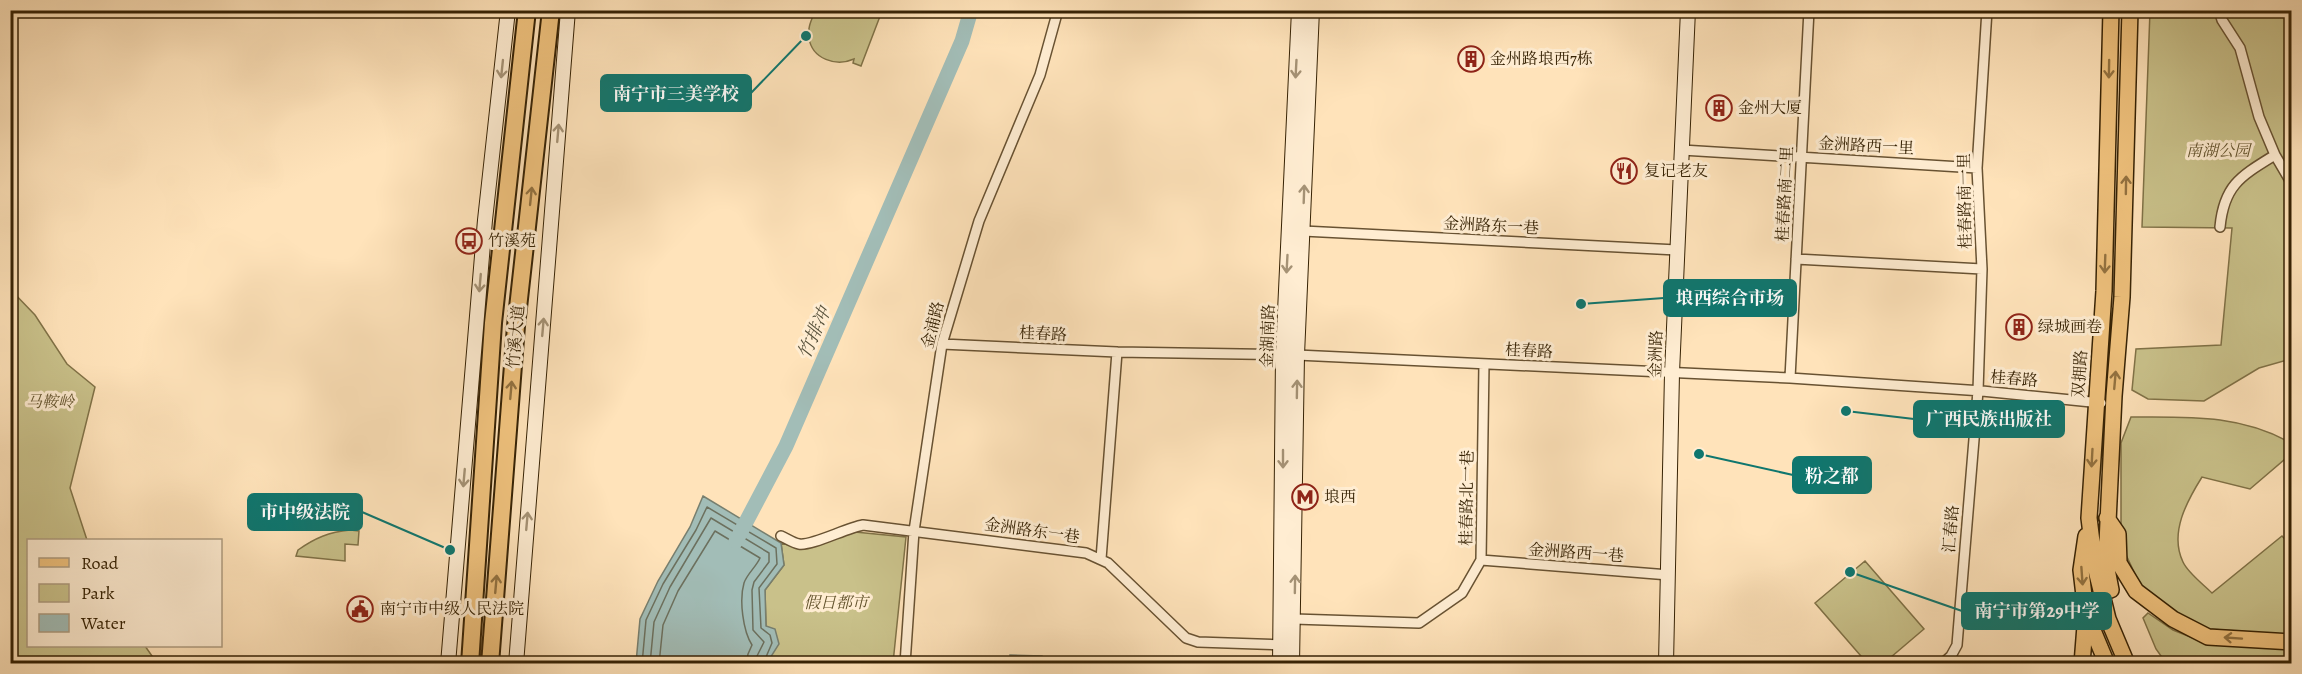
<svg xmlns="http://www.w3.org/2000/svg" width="2302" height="674" font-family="Alegreya,'Noto Serif SC',serif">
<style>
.green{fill:#c9c18a;stroke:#807247;stroke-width:1.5}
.water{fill:#a2bdb7;stroke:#777f6f;stroke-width:1.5}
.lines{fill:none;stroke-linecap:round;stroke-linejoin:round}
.shore{stroke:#6c705e;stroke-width:1.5}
.river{stroke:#a2bdb7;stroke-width:15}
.minor-casing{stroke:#685232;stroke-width:12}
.secondary-casing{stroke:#362204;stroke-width:16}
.primary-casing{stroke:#362204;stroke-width:18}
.trunk-casing{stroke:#362204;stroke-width:20}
.minor{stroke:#ffedd2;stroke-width:9}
.secondary{stroke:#ffedd2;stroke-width:14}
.primary{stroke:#f0c27d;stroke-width:15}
.trunk{stroke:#f0c27d;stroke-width:16}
.oneway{stroke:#a59275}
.oneway2{stroke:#937240}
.labels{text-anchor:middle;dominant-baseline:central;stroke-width:6;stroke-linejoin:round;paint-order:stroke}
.poi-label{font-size:16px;fill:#362204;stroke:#ffedd2;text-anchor:start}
.street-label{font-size:16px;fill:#362204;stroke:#ffedd2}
.park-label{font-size:16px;font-style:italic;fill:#62522c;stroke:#ffedd2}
.water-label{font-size:18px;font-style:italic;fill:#56503a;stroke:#ffedd2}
.leader{fill:none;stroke:#0f766e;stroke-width:2}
.callout-dot{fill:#0f766e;stroke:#ffedd2;stroke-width:2}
.callout{fill:#0f766e;stroke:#0f766e;stroke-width:2}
.callout-label{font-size:18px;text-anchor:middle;font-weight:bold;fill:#fff}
</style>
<rect width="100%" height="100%" fill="#ffe3ba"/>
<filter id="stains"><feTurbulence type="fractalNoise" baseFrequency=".00333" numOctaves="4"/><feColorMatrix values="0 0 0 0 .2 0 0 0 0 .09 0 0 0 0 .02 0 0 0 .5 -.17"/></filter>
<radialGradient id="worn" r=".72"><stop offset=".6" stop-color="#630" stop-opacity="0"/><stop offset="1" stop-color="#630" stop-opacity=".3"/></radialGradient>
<path class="green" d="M815 11H882L861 66 853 63 854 59C836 67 812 59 809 38 807 28 812 19 815 11Z
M2150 11H2291V359L2259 368 2204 401 2148 399 2132 390 2136 349 2221 345 2232 228 2142 227Z
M10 289 35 315 67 364 95 387 70 488 87 540H28V646H145L157 663H11Z
M2131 417C2188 417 2240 414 2291 443V454L2250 489 2202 477C2187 501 2169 533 2183 562 2188 573 2203 584 2212 593L2282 536 2291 546V635L2209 629 2177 614 2141 587 2121 544V443Z
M350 530 359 531 358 545 345 544V561L296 556 298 550C315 538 329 532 350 530Z
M855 532 906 537 893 663H767L770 660 766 627 765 590 784 565 781 543 804 549Z
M1865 561 1924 629 1884 663H1867L1815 603Z
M2148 613 2173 630 2208 644 2291 648V663H2166L2156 649 2143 618Z"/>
<path class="water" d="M703 496 781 543 784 565 765 590 766 626 775 629 779 644 767 663H636L640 619 658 581 690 527Z
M1010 655 1042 656 1048 663H1010Z"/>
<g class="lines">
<path class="shore" d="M642 664 646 620 663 584 696 530 707 507 776 548 777 564 759 588 761 628 770 635 772 643 763 664
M650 664 654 622 670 587 711 518 769 553V562L754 582 752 590 753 630 764 642 757 656 755 664
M659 664 663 625 678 591 715 531 760 558C756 567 747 574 744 583 739 600 743 631 752 645L748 654 746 664"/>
<path class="river" d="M736 541 786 446 962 41 971 10"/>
<g class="minor-casing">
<path id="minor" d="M2219 10 2222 20 2240 48 2259 117 2275 155 2292 184
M1682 150 1977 168
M2220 227C2224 185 2241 176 2275 155
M1303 231 1677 250
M1796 259 1982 269
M942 344 1117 352 1297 355 1790 378 1982 391 2101 403
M1790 378 1809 10
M781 536C786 538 793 543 799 544 812 546 846 528 863 525L1086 553 1108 563 1186 638 1198 642 1285 645
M1101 559 1117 352
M1481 560 1669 575
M1294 619 1419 623 1462 593 1481 560 1484 364
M905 664 914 531 942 344 979 221 1040 75 1058 10
M1176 664V663
M1942 664 1951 656 1957 645 1978 391 1982 269 1977 168 1987 10"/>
</g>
<g class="secondary-casing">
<path id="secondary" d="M448 664 485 220 508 10
M516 664 568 10
M1280 664 1283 355 1299 10
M1292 664 1297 355 1312 10
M1666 664 1672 373 1688 10"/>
</g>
<g class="primary-casing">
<path id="primary" d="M2111 10 2104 291 2089 518 2095 566 2108 619 2127 664
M2107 518 2118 534 2119 563 2136 591 2173 619 2208 637 2292 642
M2111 590 2106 564 2114 396 2122 297 2130 10
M2087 616 2107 664
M2082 664 2086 613 2081 570 2086 536"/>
</g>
<g class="trunk-casing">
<path id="trunk" d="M470 664 493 323 527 10
M490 664 516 326 551 10"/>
</g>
<use href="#minor" class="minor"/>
<use href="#secondary" class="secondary"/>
<use href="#primary" class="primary"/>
<use href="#trunk" class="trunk"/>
</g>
<defs><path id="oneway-shaft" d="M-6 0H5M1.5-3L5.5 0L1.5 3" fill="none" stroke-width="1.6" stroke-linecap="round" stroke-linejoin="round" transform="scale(1.5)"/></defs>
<g class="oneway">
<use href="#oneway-shaft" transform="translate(502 69) rotate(96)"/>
<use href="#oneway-shaft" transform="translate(1296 69) rotate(93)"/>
<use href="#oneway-shaft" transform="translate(558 133) rotate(-85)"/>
<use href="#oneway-shaft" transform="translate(1304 194) rotate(-88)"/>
<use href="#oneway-shaft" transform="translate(1287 264) rotate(93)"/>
<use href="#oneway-shaft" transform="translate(480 283) rotate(95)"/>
<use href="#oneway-shaft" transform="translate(543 327) rotate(-85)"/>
<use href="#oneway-shaft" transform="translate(1297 389) rotate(-89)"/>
<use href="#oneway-shaft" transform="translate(1283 459) rotate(90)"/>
<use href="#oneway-shaft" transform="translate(464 478) rotate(95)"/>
<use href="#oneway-shaft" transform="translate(527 521) rotate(-85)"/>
<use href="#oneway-shaft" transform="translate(1295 584) rotate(-89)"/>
</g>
<g class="oneway2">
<use href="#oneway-shaft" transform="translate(2109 69) rotate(91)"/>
<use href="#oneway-shaft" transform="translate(2126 185) rotate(-89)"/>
<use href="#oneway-shaft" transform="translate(531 196) rotate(-84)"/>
<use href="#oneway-shaft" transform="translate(2105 264) rotate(92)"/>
<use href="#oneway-shaft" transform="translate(2115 380) rotate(-85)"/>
<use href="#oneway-shaft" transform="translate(511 390) rotate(-85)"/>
<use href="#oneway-shaft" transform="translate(2092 458) rotate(93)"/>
<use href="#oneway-shaft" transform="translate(2082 576) rotate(86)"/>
<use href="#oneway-shaft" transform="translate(496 584) rotate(-85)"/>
<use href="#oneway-shaft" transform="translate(2233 638) rotate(-176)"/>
</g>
<defs>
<g id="building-ring" transform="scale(1.35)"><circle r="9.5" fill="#ffedd2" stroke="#8f2418" stroke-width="1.5"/><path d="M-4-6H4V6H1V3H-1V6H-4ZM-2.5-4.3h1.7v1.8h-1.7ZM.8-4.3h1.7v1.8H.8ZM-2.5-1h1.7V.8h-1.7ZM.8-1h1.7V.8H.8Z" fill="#8f2418"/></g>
<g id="restaurant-ring" transform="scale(1.35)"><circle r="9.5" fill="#ffedd2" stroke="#8f2418" stroke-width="1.5"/><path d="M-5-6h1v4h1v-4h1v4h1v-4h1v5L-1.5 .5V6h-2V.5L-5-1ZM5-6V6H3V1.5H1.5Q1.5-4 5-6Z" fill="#8f2418"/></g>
<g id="bus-ring" transform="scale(1.35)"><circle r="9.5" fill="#ffedd2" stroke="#8f2418" stroke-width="1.5"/><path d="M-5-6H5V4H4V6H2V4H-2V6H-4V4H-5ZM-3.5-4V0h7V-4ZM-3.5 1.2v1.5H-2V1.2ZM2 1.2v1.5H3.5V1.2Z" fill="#8f2418"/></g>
<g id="metro-ring" transform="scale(1.35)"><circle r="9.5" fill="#ffedd2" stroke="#8f2418" stroke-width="1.5"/><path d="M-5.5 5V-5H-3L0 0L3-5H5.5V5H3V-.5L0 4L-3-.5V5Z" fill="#8f2418"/></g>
<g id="civic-ring" transform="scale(1.35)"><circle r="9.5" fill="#ffedd2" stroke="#8f2418" stroke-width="1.5"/><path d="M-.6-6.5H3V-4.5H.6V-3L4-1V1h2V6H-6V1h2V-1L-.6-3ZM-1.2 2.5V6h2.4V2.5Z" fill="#8f2418"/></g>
</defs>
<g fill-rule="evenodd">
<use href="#building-ring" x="1471" y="59"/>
<use href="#building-ring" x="1719" y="108"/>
<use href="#restaurant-ring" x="1624" y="171"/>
<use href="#bus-ring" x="469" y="241"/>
<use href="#building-ring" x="2019" y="327"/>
<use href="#metro-ring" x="1305" y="497"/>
<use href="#civic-ring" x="360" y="609"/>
</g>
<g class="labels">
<g class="poi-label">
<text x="1490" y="59">金州路埌西7栋</text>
<text x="1738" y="108">金州大厦</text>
<text x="1644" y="171">复记老友</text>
<text x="488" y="241">竹溪苑</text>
<text x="2038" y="327">绿城画卷</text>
<text x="1324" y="497">埌西</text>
<text x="380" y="609">南宁市中级人民法院</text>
</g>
<g class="street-label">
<text transform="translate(1866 146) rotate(3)">金洲路西一里</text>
<text transform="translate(1785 194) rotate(-87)">桂春路南二里</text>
<text transform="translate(1965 201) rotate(-91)">桂春路南一里</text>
<text transform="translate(1491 226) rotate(3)">金洲路东一巷</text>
<text transform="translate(933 325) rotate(-76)">金浦路</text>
<text transform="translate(1043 334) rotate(3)">桂春路</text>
<text transform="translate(1268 336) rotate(-88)">金湖南路</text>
<text transform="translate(516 337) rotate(-85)">竹溪大道</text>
<text transform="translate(1529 351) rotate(3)">桂春路</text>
<text transform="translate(1656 354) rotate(-88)">金洲路</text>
<text transform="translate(2080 374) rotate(-86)">双拥路</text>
<text transform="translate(2014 379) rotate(5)">桂春路</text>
<text transform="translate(1467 498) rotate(-89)">桂春路北一巷</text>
<text transform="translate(1951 529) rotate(-85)">汇春路</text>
<text transform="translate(1032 531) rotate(8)">金洲路东一巷</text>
<text transform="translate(1576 553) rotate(4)">金洲路西一巷</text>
</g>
<g class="park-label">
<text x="2218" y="151">南湖公园</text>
<text x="50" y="402">马鞍岭</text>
<text x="836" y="603">假日都市</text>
</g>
<g class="water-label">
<text transform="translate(814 333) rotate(-66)">竹排冲</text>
</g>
</g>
<path class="leader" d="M806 36L751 93M1581 304L1664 298M1846 411L1914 419M1699 454L1793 475M450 550L362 512M1850 572L1962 611"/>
<g class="callout-dot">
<circle cx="806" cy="36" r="6"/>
<circle cx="1581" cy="304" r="6"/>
<circle cx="1846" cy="411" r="6"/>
<circle cx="1699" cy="454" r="6"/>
<circle cx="450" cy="550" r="6"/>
<circle cx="1850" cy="572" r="6"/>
</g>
<g class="callout">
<rect x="601" y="75" width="150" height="36" rx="6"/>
<rect x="1664" y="280" width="132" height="36" rx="6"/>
<rect x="1914" y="401" width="150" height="36" rx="6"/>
<rect x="1793" y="457" width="78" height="36" rx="6"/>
<rect x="248" y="494" width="114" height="36" rx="6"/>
<rect x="1962" y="593" width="149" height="36" rx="6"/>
</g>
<g class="callout-label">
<text x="676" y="100">南宁市三美学校</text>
<text x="1730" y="304">埌西综合市场</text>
<text x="1989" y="425">广西民族出版社</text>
<text x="1832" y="482">粉之都</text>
<text x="305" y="518">市中级法院</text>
<text x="2037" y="617">南宁市第29中学</text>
</g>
<rect width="2302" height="674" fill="none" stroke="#ffe3ba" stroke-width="36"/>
<rect x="12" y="12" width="2278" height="650" fill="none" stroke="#362204" stroke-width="3"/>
<rect x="18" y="18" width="2266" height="638" fill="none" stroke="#362204" stroke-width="1.5"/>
<rect x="27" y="539" width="195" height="108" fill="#ffedd2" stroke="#af9c80" stroke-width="1.5"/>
<rect x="39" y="558" width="30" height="9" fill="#f0c27d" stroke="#af9c80" stroke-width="1.5"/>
<text x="81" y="569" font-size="18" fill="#362204">Road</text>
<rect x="39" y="584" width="30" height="18" fill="#c9c18a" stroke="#af9c80" stroke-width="1.5"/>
<text x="81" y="599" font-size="18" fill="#362204">Park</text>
<rect x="39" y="614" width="30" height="18" fill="#a2bdb7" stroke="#af9c80" stroke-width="1.5"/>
<text x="81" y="629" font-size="18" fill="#362204">Water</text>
<rect width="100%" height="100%" filter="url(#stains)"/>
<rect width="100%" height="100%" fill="url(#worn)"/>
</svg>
